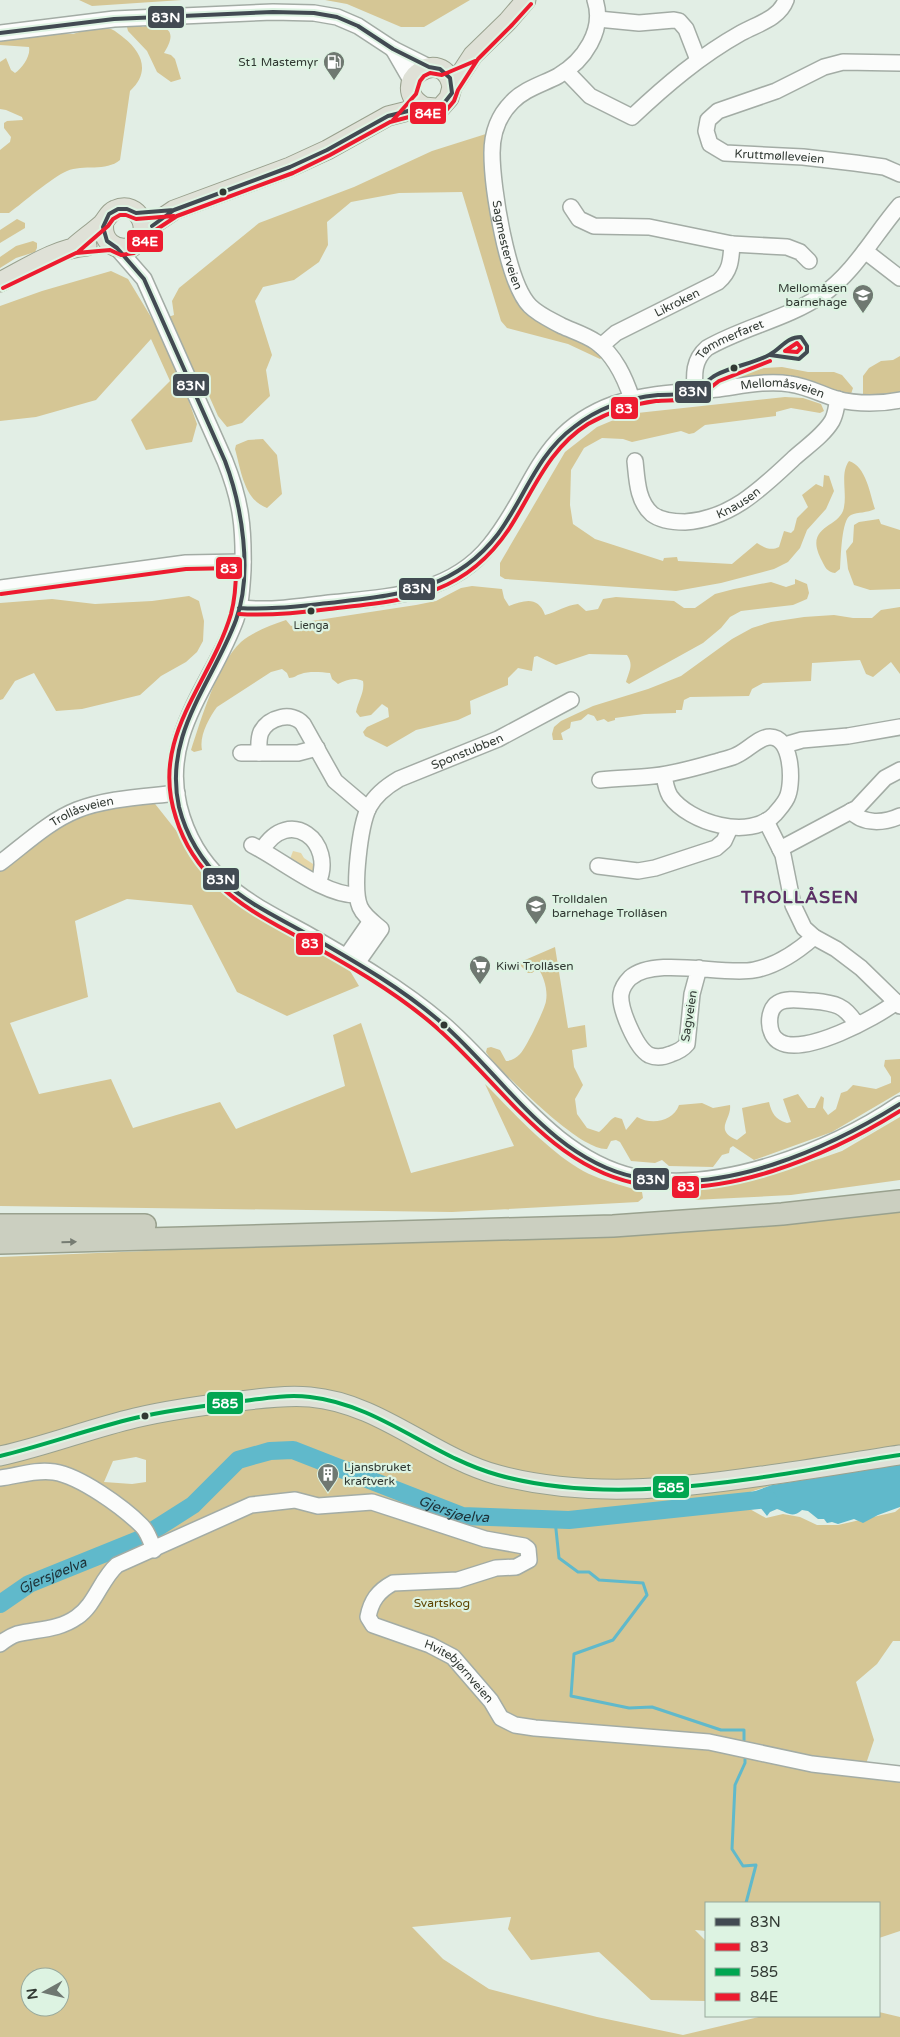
<svg xmlns="http://www.w3.org/2000/svg" width="900" height="2037" font-family="'Varela Round',sans-serif">
<style>
.green{fill:#e5d6a7}
.forest{fill:#d5c695;fill-rule:evenodd}
.water{fill:#60b9cb}
.lines{fill:none;stroke-linecap:round;stroke-linejoin:round}
.stream{stroke:#60b9cb;stroke-width:3}
.river{stroke:#60b9cb;stroke-width:18}
.minor-casing{stroke:#a3aca5;stroke-width:18}
.major-casing{stroke:#99a18e;stroke-width:21}
.highway-casing{stroke:#99a18e;stroke-width:24}
.minor{stroke:#fbfcfb;stroke-width:15}
.major{stroke:#dfe1d7;stroke-width:19}
.highway{stroke:#cbcfc0;stroke-width:21}
.bus-1-casing{stroke:#ddf3e2;stroke-width:8}
.bus-2-casing{stroke:#ddf3e2;stroke-width:8}
.bus-3-casing{stroke:#ddf3e2;stroke-width:8}
.bus-4-casing{stroke:#ddf3e2;stroke-width:8}
.bus-1{stroke:#424a52;stroke-width:4}
.bus-2{stroke:#ed1b2f;stroke-width:4}
.bus-3{stroke:#00a651;stroke-width:4}
.bus-4{stroke:#ed1b2f;stroke-width:4}
.oneway{fill:#767c72}
.bus-dot{fill:#313933;stroke:#ddf3e2;stroke-width:2}
.labels{text-anchor:middle;dominant-baseline:central;stroke-width:4.5;stroke-linejoin:round;paint-order:stroke}
.bus-label{font-size:11px;fill:#313933;stroke:#ddf3e2}
.poi-label{font-size:12px;fill:#313933;stroke:#ddf3e2;text-anchor:start}
.street-label{font-size:12px;fill:#313933;stroke:#ddf3e2}
.park-label{font-size:12px;fill:#5d4400;stroke:#ddf3e2}
.water-label{font-size:14px;font-style:italic;fill:#1c3036;stroke:#ddf3e2}
.district-label{font-size:18px;font-weight:bold;letter-spacing:1px;fill:#5b3065;stroke:#ddf3e2}
.line-badge{stroke:#ddf3e2;stroke-width:2}
.badge-label{font-size:14px;text-anchor:middle;font-weight:bold;fill:#fff}
</style>
<rect width="100%" height="100%" fill="#e2eee5"/>
<path class="green" d="M293 851 301 853 304 858 316 866 311 874 292 862 290 859Z"/>
<path class="forest" d="M79 0H182L92 6Z
M325 0H470L424 27H401L347 4Z
M132 22 143 27C149 25 153 26 159 27 177 29 170 43 164 53L171 55 175 59 181 79 171 82 157 72 147 51 128 31 127 27Z
M95 27C100 27 106 28 111 29 116 31 120 35 124 38 143 53 150 73 130 91L120 160C106 172 83 164 67 171 51 178 24 202 9 213H0V150L10 142 11 137 4 128V123L7 121 23 120 22 117 6 110 0 109V62L6 58 11 70 15 73C22 68 31 56 29 47L0 45V39L61 33 73 34Z
M489 133 513 287 591 344 604 356 600 359 568 344 507 328 501 321 462 192 399 193 351 202 327 222 328 245 319 262 294 280 263 287 255 301 272 355 266 370 270 396 242 423 227 427 218 416 206 389 188 399 197 424 192 442 146 450 131 420 170 381 151 339 96 400 36 417 0 421V306L42 291 111 271 128 279 154 322 174 315 172 301 179 288 259 223 354 187 432 151Z
M17 219 25 223V228L0 243V230Z
M33 241 37 243V248L35 252 16 258 0 268V257L16 246Z
M900 356V392L863 396V376L869 368 881 361 893 360Z
M782 367 808 372H834L842 375 853 388 851 394H846L818 387 794 377 770 376 742 378 738 375 740 373 764 368Z
M785 397 803 398 821 404 824 411 820 413 791 408 776 412V416L705 425 694 433 689 434 681 431 632 442 623 439 602 438 584 448 571 470 570 505 573 524 595 539 663 561 664 558 677 557 678 561 732 564 757 543C765 548 771 551 779 547L784 531 791 533 794 530 797 518 808 507 802 495 816 484 823 487 824 475 829 476 834 491 826 509 807 530 800 548 788 562 774 569 721 583 676 591 505 579 500 576V563L565 452 597 427 628 414Z
M263 439 277 455 282 494 267 508C244 500 241 470 235 449L236 445 248 440Z
M849 461C866 466 870 494 875 509 867 513 858 512 851 515 841 519 841 559 840 569L835 573C827 572 825 567 822 561 802 524 841 529 844 507 847 492 840 473 849 461Z
M879 519 881 524 900 530V589L870 590 854 585 848 569 846 551 853 542 854 525 859 522Z
M795 579 807 584 809 593 807 599 793 605 741 611 730 617 721 628 703 643 629 684 626 682C629 671 634 665 627 655L589 654 556 665 537 656 534 657 532 671 518 668 508 678V685L470 701 471 714 458 720 416 730 387 747 365 736 363 732 367 727 389 717 388 708 382 704 371 715 360 717 356 712C358 701 365 692 363 681 353 677 347 680 338 684L332 679 330 673C321 672 308 671 301 674 296 675 295 678 289 678L287 673 282 669 271 672 217 707C209 718 199 736 202 750L194 752 191 750C201 720 217 664 241 642 253 632 271 625 286 620L291 626 305 622 416 605 436 601 461 588 472 586 502 589 504 598 509 606C525 600 538 596 545 615 557 612 566 605 578 604L586 611 598 609 603 599 616 597 674 601 684 608H695L715 594 734 589 771 582 786 587 795 584Z
M189 596 199 601 204 621 203 641 197 652 186 662 161 676 140 695 82 709 56 711 34 673 15 681 3 699 0 700V603L52 599 95 604 152 601Z
M900 607V674L891 662 873 677 866 674 860 660 812 663 811 681 763 683 752 689 749 696 690 697 684 700 682 710H676V713L644 714 615 718V720L608 722 604 719 597 721 594 716 588 714 581 720 571 722 570 728 561 733 563 740H553L552 734 554 727 561 721 593 706 648 689 681 676 732 639 752 628 771 622 804 617 834 615 853 618H872L881 610Z
M152 800 224 891 343 959 359 986 287 1016 237 992 192 905 127 899 75 921 88 997 10 1023 39 1094 111 1079 133 1128 220 1102 236 1129 345 1086 333 1035 361 1023 411 1173 514 1146 485 1084C514 1113 557 1161 594 1176 610 1183 627 1186 642 1192L643 1198 638 1202 452 1212 0 1206V860L85 808Z
M555 947 568 1028 585 1025 587 1047 572 1050 574 1067 583 1085 575 1099 577 1114 587 1128 599 1132C606 1127 608 1121 615 1117L622 1119 626 1130 637 1117C651 1125 673 1122 679 1105L702 1103 713 1108 730 1105C732 1119 713 1130 737 1140L746 1133 742 1108 769 1102C772 1114 775 1119 787 1123L791 1122 783 1099 798 1094 808 1108H815L821 1096 824 1098 823 1108 828 1115 836 1109 841 1093 847 1091 853 1085 876 1089 891 1083V1077L884 1066 885 1060 900 1059V1092L832 1132 754 1160 733 1146 730 1148 729 1153 722 1155 713 1167 669 1166 662 1160 655 1163 631 1161 620 1142 616 1140 611 1141 607 1149C580 1151 513 1081 492 1061L486 1052 487 1048 491 1047 500 1050 506 1061C511 1061 516 1058 520 1054 525 1050 545 1009 546 1001 548 990 544 977 538 968L532 973H528L518 963Z
M900 1117V1180L791 1195 693 1200 691 1194 693 1191 753 1179 822 1158 842 1151Z
M900 1202V1467L772 1485 744 1494 748 1508 766 1518 783 1514 800 1517 817 1525H838L895 1512 900 1508V1641H893L877 1664 856 1682 874 1740 866 1764 900 1768V1931L879 1938V1903H706V1931L695 1930 706 1941V2001L651 2000 599 1952 531 1960 508 1929 511 1917 412 1927 443 1959 489 1989 597 2017 683 2035 763 2016H879V2012L900 2017V2037H0V1257L462 1238ZM136 1457 146 1460V1482L132 1484 104 1482 113 1461ZM30 1977H60V2007H30Z"/>
<path class="water" d="M900 1465V1507L878 1515 863 1523 854 1519 838 1524 832 1522 827 1523 824 1519H818L808 1511 802 1510C792 1519 787 1512 777 1509L770 1512 767 1516 760 1507 746 1502 747 1494 772 1485Z"/>
<g class="lines">
<path class="stream" d="M555 1520 559 1558 578 1572H589L599 1580 643 1583 647 1595 613 1640 574 1654 571 1696 629 1708 652 1707 721 1730H744V1740
M745 1759V1763L735 1785 732 1849 743 1866 756 1865 746 1903"/>
<path class="river" id="s1" d="M0 1604 29 1584 138 1540 193 1505 238 1460 270 1451 293 1450 462 1516 569 1520 768 1499"/>
<g class="minor-casing">
<g id="minor">
<path id="s2" d="M595 0C605 30 584 61 558 76 543 84 524 89 512 102 498 116 492 134 492 153 492 187 507 283 530 306 539 315 551 320 562 326 573 331 586 335 596 342 615 355 625 378 632 399"/>
<path d="M598 19 639 23 674 20 679 21 686 29 698 60"/>
<path d="M0 33 114 19 273 12 314 13 337 17 358 26 393 49 429 67"/>
<path d="M393 49 412 82"/>
<path id="s3" d="M900 63 843 62 824 67 776 91 718 111 708 120 706 131 710 144 725 153 803 157 855 163 884 167 900 174"/>
<path d="M566 71 590 96 632 117C666 85 700 56 741 33 757 24 779 19 786 0"/>
<path d="M571 207 579 219 594 226 649 227 732 244 787 247 800 252 809 261"/>
<path d="M117 248 144 279 225 461C241 501 244 527 243 570 242 587 241 604 236 619 213 683 161 733 179 806 186 834 201 861 223 881 247 903 278 918 307 934 354 961 401 988 442 1023 504 1076 551 1158 635 1177 718 1195 832 1150 900 1104"/>
<path d="M865 251 900 278"/>
<path id="s4" d="M601 346 616 333 718 282C731 271 731 259 732 244"/>
<path id="s5" d="M695 391C694 375 693 360 707 348 743 327 787 319 822 295 855 272 874 235 900 205"/>
<path id="s6" d="M635 461C637 479 637 501 652 514 661 521 674 522 685 522 731 519 762 488 794 458 806 447 823 436 832 421 836 414 836 407 838 399"/>
<path d="M0 588 186 563 243 562"/>
<path id="s7" d="M239 608C269 611 299 607 329 603 388 597 450 595 490 545 535 490 537 432 614 404 647 393 684 392 718 389 741 386 767 380 790 384 806 386 821 394 836 399 856 404 880 404 900 400"/>
<path d="M785 745 802 740 848 736 900 727"/>
<path d="M241 753H298L317 748"/>
<path d="M259 753C259 745 258 739 261 732 269 717 292 711 303 724L335 781 368 809"/>
<path d="M600 780C617 778 635 778 653 776 675 774 698 767 719 761 725 759 732 758 737 755 748 750 759 737 770 737 792 737 793 780 788 795 786 802 780 808 775 814 750 841 689 823 670 796 666 789 665 782 664 775"/>
<path d="M851 811C863 825 885 823 900 816"/>
<path d="M766 821 783 855 793 905 804 928 814 937 836 949 861 968 900 1006"/>
<path d="M252 845C282 860 323 895 356 895"/>
<path d="M780 849 857 808 885 778 900 770"/>
<path d="M262 850C289 805 336 842 318 883"/>
<path id="s8" d="M0 863C24 845 49 821 77 810 108 798 144 797 177 793"/>
<path d="M598 866 638 871 655 868 716 848 724 841 730 828"/>
<path d="M346 957 371 921"/>
<path id="s9" d="M357 963 381 929C373 922 364 916 360 907 352 889 360 825 369 807 376 794 387 786 399 779L498 739 571 700"/>
<path d="M699 968 692 994 687 1044C683 1049 677 1052 671 1054 664 1057 656 1058 649 1055 636 1048 619 1008 621 994 622 988 626 982 630 978 655 956 723 976 754 970 776 966 798 951 814 937"/>
<path d="M857 1025C845 1005 835 1003 813 1001 802 1001 788 997 778 1003 766 1010 767 1036 780 1042 804 1056 876 1018 896 1002"/>
<path d="M0 1478C17 1476 36 1469 54 1472 80 1476 123 1507 142 1526 148 1532 151 1542 154 1550"/>
<path id="s10" d="M0 1644C5 1640 11 1636 17 1634 38 1629 59 1630 77 1617 95 1605 101 1579 117 1565L251 1505 295 1500 318 1506 372 1502 485 1539 524 1546 528 1549 529 1560 516 1567 496 1568 458 1580 393 1583C378 1591 371 1601 368 1617L373 1625 430 1645 453 1657 491 1701 501 1718 515 1725 535 1728 709 1742 812 1764 900 1774"/>
</g>
</g>
<g class="major-casing">
<path id="major" d="M424 107C384 84 444 43 452 87
M143 231 174 210 290 167 327 150 388 116 424 107 435 108 441 107 449 98 452 87 473 55 508 21 526 0
M74 247C83 239 93 232 102 224 107 219 108 213 115 210 139 199 155 233 132 247 114 252 101 240 104 222
M0 282C27 268 57 248 87 246
M0 1456C46 1446 89 1429 135 1418 169 1410 205 1405 240 1401 263 1398 287 1395 310 1397 380 1403 432 1457 498 1475 586 1498 674 1489 762 1476 808 1470 854 1462 900 1455"/>
</g>
<g class="highway-casing">
<path id="highway" d="M0 1225H145
M0 1243 613 1226 782 1214 900 1201"/>
</g>
<use href="#minor" class="minor"/>
<use href="#major" class="major"/>
<use href="#highway" class="highway"/>
<g class="bus-1-casing">
<path id="bus-1" d="M0 33 114 19 273 12 314 13 337 17 358 26 393 49 429 67 440 69 450 78 452 93 441 107H424L388 116 327 150 290 167 174 210 152 226
M174 210 136 213 127 209H118L109 214 103 227 107 241 117 248 144 279 225 461C242 506 253 573 236 620 212 684 163 734 179 807 186 835 202 862 223 881 248 904 279 918 307 934 354 961 402 988 443 1024 503 1077 552 1159 635 1177 722 1196 828 1149 900 1104
M239 608C270 610 299 606 329 603 396 595 454 592 498 534 524 499 537 454 574 427 598 408 628 398 658 395 670 394 684 396 695 391 703 387 708 379 716 375 733 366 752 364 769 355 781 349 786 337 801 337L807 346V352L799 359 770 355"/>
</g>
<g class="bus-2-casing">
<path id="bus-2" d="M797 343 801 348 797 352 785 351Z
M1 594 186 569 236 568C236 584 235 599 231 614 210 685 149 737 176 818 184 844 199 867 219 885 244 909 275 924 305 941 348 965 392 990 430 1022 496 1077 546 1164 634 1183 721 1202 828 1156 900 1111
M239 614C269 616 299 613 329 609 405 600 463 598 509 529 533 492 548 449 588 424 609 412 632 404 656 401 668 400 681 401 694 398L701 395 719 381 770 361"/>
</g>
<g class="bus-3-casing">
<path id="bus-3" d="M0 1456C45 1445 89 1429 135 1418 168 1410 202 1406 236 1402 260 1399 285 1394 310 1397 380 1405 432 1457 498 1475 623 1510 774 1474 900 1455"/>
</g>
<g class="bus-4-casing">
<path id="bus-4" d="M393 120 416 94 420 81 424 76 430 73 442 75 475 61
M78 252 108 226 113 219 120 215H126L136 219 174 216
M3 288 76 253 110 250 121 255 134 253 144 245 148 235 177 216 293 173 330 155 390 122 424 113H444L454 101 458 90 478 59 512 25 531 4"/>
</g>
<use href="#bus-1" class="bus-1"/>
<use href="#bus-2" class="bus-2"/>
<use href="#bus-3" class="bus-3"/>
<use href="#bus-4" class="bus-4"/>
</g>
<defs><path id="oneway-solid" d="M-6-.8H1V-3.2L6.5 0L1 3.2V.8H-6Z" transform="scale(1.25)"/></defs>
<use class="oneway" href="#oneway-solid" transform="translate(69 1242) rotate(-1)"/>
<defs>
<g id="fuel-pin" transform="scale(1.125)"><path d="M0 17L-7.5 6A9.5 9.5 0 1 1 7.5 6Z" fill="#6f7871" stroke="#ddf3e2"/><path d="M-5.5-6h7V0h2V4h1.3V-2.5L3-4.5l.8-.8L6-3V5H2.5V1h-1V6h-7ZM-4.2-4.7v3.2H.2V-4.7Z" fill="#fff"/></g>
<g id="school-pin" transform="scale(1.125)"><path d="M0 17L-7.5 6A9.5 9.5 0 1 1 7.5 6Z" fill="#6f7871" stroke="#ddf3e2"/><path d="M0-5L7-2L0 1L-7-2ZM-4 1L0 2.5L4 1V4Q0 6-4 4Z" fill="#fff"/></g>
<g id="supermarket-pin" transform="scale(1.125)"><path d="M0 17L-7.5 6A9.5 9.5 0 1 1 7.5 6Z" fill="#6f7871" stroke="#ddf3e2"/><path d="M-6-5.5h2.5l.6 2H6L4.5 2H-2.5L-4.4-4H-6ZM-1.5 3.2a1.3 1.3 0 1 0 .1 0ZM3 3.2a1.3 1.3 0 1 0 .1 0Z" fill="#fff"/></g>
<g id="building-pin" transform="scale(1.125)"><path d="M0 17L-7.5 6A9.5 9.5 0 1 1 7.5 6Z" fill="#6f7871" stroke="#ddf3e2"/><path d="M-4-6H4V6H1V3H-1V6H-4ZM-2.5-4.3h1.7v1.8h-1.7ZM.8-4.3h1.7v1.8H.8ZM-2.5-1h1.7V.8h-1.7ZM.8-1h1.7V.8H.8Z" fill="#fff"/></g>
</defs>
<g fill-rule="evenodd">
<use href="#fuel-pin" x="334" y="62"/>
<use href="#school-pin" x="863" y="295"/>
<use href="#school-pin" x="536" y="906"/>
<use href="#supermarket-pin" x="480" y="966"/>
<use href="#building-pin" x="328" y="1474"/>
</g>
<g class="bus-dot">
<circle cx="223" cy="192" r="4.5"/>
<circle cx="734" cy="368" r="4.5"/>
<circle cx="311" cy="611" r="4.5"/>
<circle cx="444" cy="1025" r="4.5"/>
<circle cx="145" cy="1416" r="4.5"/>
</g>
<g class="labels">
<g class="bus-label">
<text x="311" y="625">Lienga</text>
</g>
<g class="poi-label">
<text x="318" y="62" text-anchor="end">St1 Mastemyr</text>
<text x="847" y="288" text-anchor="end">Mellomåsen<tspan x="847" dy="14">barnehage</tspan></text>
<text x="552" y="899">Trolldalen<tspan x="552" dy="14">barnehage Trollåsen</tspan></text>
<text x="496" y="966">Kiwi Trollåsen</text>
<text x="344" y="1467">Ljansbruket<tspan x="344" dy="14">kraftverk</tspan></text>
</g>
<g class="street-label">
<text stroke="none"><textPath href="#s3" startOffset="302">Kruttmølleveien</textPath></text>
<text stroke="none"><textPath href="#s2" startOffset="294">Sagmesterveien</textPath></text>
<text stroke="none"><textPath href="#s4" startOffset="88">Likroken</textPath></text>
<text stroke="none"><textPath href="#s5" startOffset="71">Tømmerfaret</textPath></text>
<text stroke="none"><textPath href="#s7" startOffset="630">Mellomåsveien</textPath></text>
<text stroke="none"><textPath href="#s6" startOffset="149">Knausen</textPath></text>
<text stroke="none"><textPath href="#s9" startOffset="289">Sponstubben</textPath></text>
<text stroke="none"><textPath href="#s8" startOffset="98">Trollåsveien</textPath></text>
<text transform="translate(689 1016) rotate(-81)">Sagveien</text>
<text stroke="none"><textPath href="#s10" startOffset="885">Hvitebjørnveien</textPath></text>
</g>
<g class="park-label">
<text x="442" y="1603">Svartskog</text>
</g>
<g class="water-label">
<text stroke="none"><textPath href="#s1" startOffset="510">Gjersjøelva</textPath></text>
<text stroke="none"><textPath href="#s1" startOffset="60">Gjersjøelva</textPath></text>
</g>
<g class="district-label">
<text x="800" y="897">TROLLÅSEN</text>
</g>
</g>
<g class="line-badge">
<rect x="147" y="5" width="38" height="24" rx="5" fill="#424a52"/>
<rect x="409" y="101" width="38" height="24" rx="5" fill="#ed1b2f"/>
<rect x="126" y="229" width="38" height="24" rx="5" fill="#ed1b2f"/>
<rect x="172" y="373" width="38" height="24" rx="5" fill="#424a52"/>
<rect x="674" y="380" width="38" height="24" rx="5" fill="#424a52"/>
<rect x="610" y="396" width="29" height="24" rx="5" fill="#ed1b2f"/>
<rect x="215" y="556" width="28" height="24" rx="5" fill="#ed1b2f"/>
<rect x="398" y="577" width="38" height="24" rx="5" fill="#424a52"/>
<rect x="202" y="867" width="38" height="24" rx="5" fill="#424a52"/>
<rect x="295" y="932" width="29" height="24" rx="5" fill="#ed1b2f"/>
<rect x="632" y="1167" width="38" height="24" rx="5" fill="#424a52"/>
<rect x="671" y="1175" width="29" height="24" rx="5" fill="#ed1b2f"/>
<rect x="206" y="1391" width="38" height="24" rx="5" fill="#00a651"/>
<rect x="652" y="1475" width="38" height="24" rx="5" fill="#00a651"/>
</g>
<g class="badge-label">
<text x="166" y="22">83N</text>
<text x="428" y="118">84E</text>
<text x="145" y="246">84E</text>
<text x="191" y="390">83N</text>
<text x="693" y="396">83N</text>
<text x="624" y="413">83</text>
<text x="229" y="573">83</text>
<text x="417" y="593">83N</text>
<text x="221" y="884">83N</text>
<text x="310" y="948">83</text>
<text x="651" y="1184">83N</text>
<text x="686" y="1191">83</text>
<text x="225" y="1408">585</text>
<text x="671" y="1492">585</text>
</g>
<rect x="705" y="1902" width="175" height="115" fill="#ddf3e2" stroke="#98a99c"/>
<rect x="715" y="1918" width="25" height="8" fill="#424a52" stroke="#98a99c"/>
<text x="750" y="1927" font-size="15" fill="#313933">83N</text>
<rect x="715" y="1943" width="25" height="8" fill="#ed1b2f" stroke="#98a99c"/>
<text x="750" y="1952" font-size="15" fill="#313933">83</text>
<rect x="715" y="1968" width="25" height="8" fill="#00a651" stroke="#98a99c"/>
<text x="750" y="1977" font-size="15" fill="#313933">585</text>
<rect x="715" y="1993" width="25" height="8" fill="#ed1b2f" stroke="#98a99c"/>
<text x="750" y="2002" font-size="15" fill="#313933">84E</text>
<g transform="translate(45 1992) rotate(262)"><circle r="24" fill="#ddf3e2" stroke="#98a99c"/>
<path d="M0-4L9 19L0 12L-9 19Z" fill="#6f7871"/>
<text y="-8" font-size="14" font-weight="bold" text-anchor="middle" fill="#313933">N</text>
</g>
</svg>
